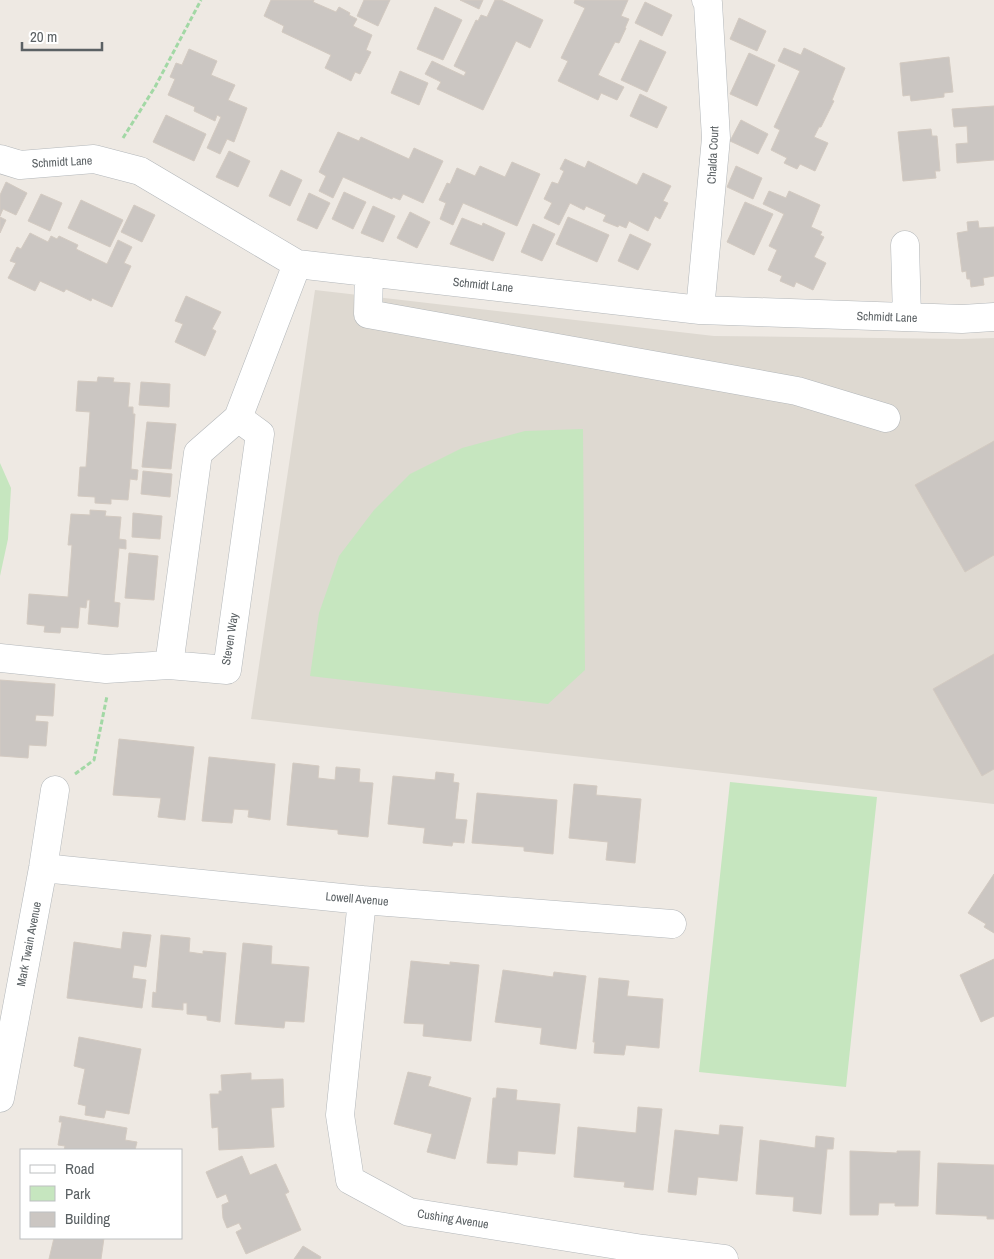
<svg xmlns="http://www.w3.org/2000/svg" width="994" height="1259" font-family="'Archivo Narrow',sans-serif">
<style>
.education{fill:#ded9d1}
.green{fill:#c6e6bf}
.building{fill:#cbc6c2;stroke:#d3cac1}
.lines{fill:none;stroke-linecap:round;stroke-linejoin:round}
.minor-casing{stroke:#b3b7ba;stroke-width:29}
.path{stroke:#a2d8a5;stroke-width:3;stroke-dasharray:5 2.5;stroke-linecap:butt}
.minor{stroke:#fff;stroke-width:28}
.labels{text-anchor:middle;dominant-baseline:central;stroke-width:4;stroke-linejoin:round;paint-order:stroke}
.street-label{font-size:12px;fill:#5b6164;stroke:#fff}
</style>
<rect width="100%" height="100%" fill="#eee9e3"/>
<path class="education" d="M315 290 714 336 961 339 994 338V804L251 719Z"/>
<path class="green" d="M583 429 585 670 548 704 310 676 319 613 339 556 374 510 410 474 462 448 525 431Z
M0 463 11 488 8 539 0 576Z
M730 782 877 797 846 1087 699 1072Z"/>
<path class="building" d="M271 0H314L313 2 336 12 339 7 350 13 349 15 357 19 353 26 372 35 366 50 371 52 360 74 355 72 351 81 325 68 331 55 282 32 284 26 264 16Z
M364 0H390L378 26 357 16Z
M460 0H483L479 9Z
M495 0H501L543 20 530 48 516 41 483 110 437 89 441 82 425 74 432 61 464 76 466 72 454 66 476 20 478 21 481 15 487 17Z
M575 0H628L621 16 629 19 625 28H626L619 43 615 42 598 75 624 87 617 100 601 93 598 100 558 81 568 61 561 58 585 8 574 3Z
M645 2 672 15 662 36 635 23Z
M435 7 462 20 443 60 417 49Z
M739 18 766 31 757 51 730 39Z
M640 40 666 52 647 92 621 80Z
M784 48 801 55 804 48 845 68 832 100 834 101 821 127H819L814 137 828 143 815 171 800 164 797 169 784 163 787 158 771 150 780 130 774 127 800 71 778 61Z
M189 49 217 61 211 75 235 85 228 100 247 108 234 142 227 139 220 154 207 148 221 117 217 115 215 121 194 111 195 107 168 95 175 79 170 77 176 63 182 65Z
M749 53 775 65 757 106 730 94Z
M949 57 953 92 944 93V97L911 101 910 95 903 96 900 63Z
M400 71 428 83 419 105 391 93Z
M640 94 667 107 657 128 630 116Z
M994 106V160L957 163 956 144 968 143 967 126 954 127 952 109Z
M166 115 206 134 194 161 153 142Z
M741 120 768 134 758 154 730 141Z
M931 129 932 136H937L940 171H935L936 178 903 181 898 132Z
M338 132 359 141 361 137 409 159 414 148 443 161 423 203 403 194 400 200 393 197 392 199 343 177 333 198 319 191 326 176 319 172Z
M229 151 250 161 238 187 216 177Z
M565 159 585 168 588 161 637 185 643 173 671 186 663 201 668 203 660 219 655 216 648 231 629 221 626 228 619 225 618 227 603 221 606 215 586 206 584 210 570 203 559 225 544 218 552 203 544 199 552 182 558 184 564 171 560 169Z
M512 162 540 174 517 226 463 203 453 225 440 219 446 203 439 200 447 183 450 184 457 168 475 176 480 166 505 177Z
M736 166 762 178 753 199 727 187Z
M281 170 302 180 290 206 269 196Z
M6 182 27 193 16 215 3 209 0 216V195Z
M769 191 786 198 789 191 820 205 811 227 822 232 820 235 824 237 814 257 826 263 813 290 796 282 794 287 780 281 782 276 768 270 777 250 769 246 784 214 763 204Z
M344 192 366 202 353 229 332 219Z
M309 193 330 203 317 229 297 220Z
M41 194 62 203 50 231 28 221Z
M81 200 123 220 110 247 68 228Z
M745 202 773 214 754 255 727 242Z
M134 205 155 215 142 242 121 232Z
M373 206 395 216 383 242 361 233Z
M410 212 430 222 417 248 397 238Z
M0 217 6 220 0 233Z
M568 217 609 235 597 262 556 244Z
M462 218 482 226 483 223 505 233 493 261 450 244Z
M978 221 979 228 994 227V276L983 278 984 285 971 287 970 279H967L966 271 962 272 957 233 968 231 967 222Z
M533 224 555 234 542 261 521 252Z
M30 233 48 242 51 236 57 239 59 236 78 245 76 249 107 264 118 240 132 247 124 263 131 266 112 307 92 298 91 301 66 289 64 292 40 281 35 291 8 278 16 263 10 261 17 247 21 249Z
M630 234 651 244 638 270 618 261Z
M186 296 221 312 212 329 216 331 205 356 175 342 183 324 175 321Z
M98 377 114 378 113 382 130 383 128 407H133V414H135L131 469 138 470 137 480 130 479 128 500 111 499V504L95 503V497L78 496 80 467H86L90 412 76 411 78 381 97 382Z
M141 382 170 384 169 407 139 405Z
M147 422 176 424 171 469 142 467Z
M994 441V555L965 572 915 485Z
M143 471 172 474 170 497 141 494Z
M90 510 106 511 105 516 121 517 119 539 126 540V549L119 548 114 602 120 603 118 627 88 624 90 600H87L86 608 80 607 78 628 61 627 60 633 44 632 45 626 27 624 29 594 68 597 72 545H68L71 514 90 515Z
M133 513 162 516 160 539 132 537Z
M129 553 158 556 154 600 125 598Z
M994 654V769L982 776 933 689Z
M0 680 55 684 53 716 36 715 35 721 48 722 46 746 29 745 28 758 0 756Z
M119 739 194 747 185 820 158 817 161 798 113 795Z
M209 757 275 764 270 820 248 817 249 810 234 809 232 823 202 821Z
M293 763 319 766 318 778 335 780 336 767 360 769 359 782 373 783 368 837 338 834V830L287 825Z
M436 772 454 774 453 782 459 783 455 819 467 820 464 843 453 842 452 846 423 843 425 828 388 824 393 776 435 780Z
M574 784 597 786 596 795 641 799 635 863 606 860 608 842 569 838Z
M477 793 557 800 553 854 524 851V847L472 843Z
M994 874V933L984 927 986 924 968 913Z
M123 932 151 935 146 967 134 965 132 978 146 980 142 1008 67 998 74 942 121 949Z
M161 935 190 938 189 952 203 954V951L226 953 220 1022 207 1020V1016L187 1014V1003H183V1010L152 1007 153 992 156 993Z
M243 943 272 946 271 964 309 967 304 1022 285 1021 284 1028 235 1024Z
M994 959V1016L981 1022 960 975Z
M411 961 450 965V962L479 965 471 1041 423 1036 424 1024 404 1023Z
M503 970 553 977 554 972 586 976 576 1049 540 1044 542 1028 495 1022Z
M599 978 629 981 627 996 663 999 659 1048 626 1045 624 1055 594 1053 595 1042H593Z
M79 1037 141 1049 129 1114 106 1110 104 1118 85 1115 86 1106 78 1104 85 1069 74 1066Z
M408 1072 431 1077 428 1086 471 1098 455 1159 427 1152 432 1134 394 1124Z
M251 1073V1080L283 1079 284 1107 271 1108 274 1147 219 1150 218 1127 212 1128 210 1094H219V1091H222L221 1075Z
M497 1088 517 1090 516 1100 560 1104 555 1154 518 1151 517 1165 487 1163 493 1098H496Z
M638 1107 662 1109 653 1190 624 1187 625 1182 574 1177 578 1127 636 1133Z
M60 1116 127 1128 125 1140 137 1142 135 1150H64L65 1146 58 1145 62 1122H59Z
M720 1125 743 1127 737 1181 698 1177 696 1195 668 1192 675 1130 719 1135Z
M816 1136 834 1138 833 1149H827L821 1214 793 1211 794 1197 756 1194 760 1140 815 1148Z
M850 1151 897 1153V1151H920L918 1206H895V1203H879L878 1215H850Z
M242 1156 250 1175 276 1164 289 1192 285 1194 301 1230 246 1254 236 1232 242 1229 239 1223 227 1228 223 1218 222 1205 229 1202 226 1194 217 1198 206 1172Z
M938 1163 994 1165V1219H987V1216L936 1214Z
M54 1238H104L101 1259H49Z
M303 1246 321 1257 320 1259H294Z"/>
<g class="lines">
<g class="minor-casing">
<path id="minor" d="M0 159 20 165 94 159 140 171 297 264 700 310 962 319 994 317
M905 245 907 317
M369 272 368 314 797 391 886 418
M700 310 716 138 708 3 706 0
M238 418 260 434 227 670 169 665 198 453 238 418 297 264
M0 658 106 669 169 665
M43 868 362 900 672 924
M362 900 340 1115 350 1180 409 1212 643 1249 724 1259
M0 1098 43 868 55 790"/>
</g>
<path class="path" d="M123 138 155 87 201 0
M75 774 94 760 107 696"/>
<use href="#minor" class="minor"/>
</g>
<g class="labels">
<g class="street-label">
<text transform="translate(713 155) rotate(-87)">Chalda Court</text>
<text transform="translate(62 162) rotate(-3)">Schmidt Lane</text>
<text transform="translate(483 285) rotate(6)">Schmidt Lane</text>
<text transform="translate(887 317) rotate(2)">Schmidt Lane</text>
<text transform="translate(230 639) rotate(-81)">Steven Way</text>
<text transform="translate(357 899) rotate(5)">Lowell Avenue</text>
<text transform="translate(29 944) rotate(-79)">Mark Twain Avenue</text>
<text transform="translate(453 1219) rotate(9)">Cushing Avenue</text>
</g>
</g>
<rect x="20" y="1149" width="162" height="90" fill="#ffffff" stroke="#bdc0c1"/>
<rect x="30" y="1165" width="25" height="8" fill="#ffffff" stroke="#bdc0c1"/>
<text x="65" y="1174" font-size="15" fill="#5b6164">Road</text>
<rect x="30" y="1186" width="25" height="15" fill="#c6e6bf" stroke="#bdc0c1"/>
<text x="65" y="1199" font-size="15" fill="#5b6164">Park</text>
<rect x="30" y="1212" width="25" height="15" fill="#cbc6c2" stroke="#bdc0c1"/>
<text x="65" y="1224" font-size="15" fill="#5b6164">Building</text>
<path d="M22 42v8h80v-8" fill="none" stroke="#5b6164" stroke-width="2.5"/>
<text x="30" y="42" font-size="15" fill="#5b6164" stroke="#ffffff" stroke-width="4" paint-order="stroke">20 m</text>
</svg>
